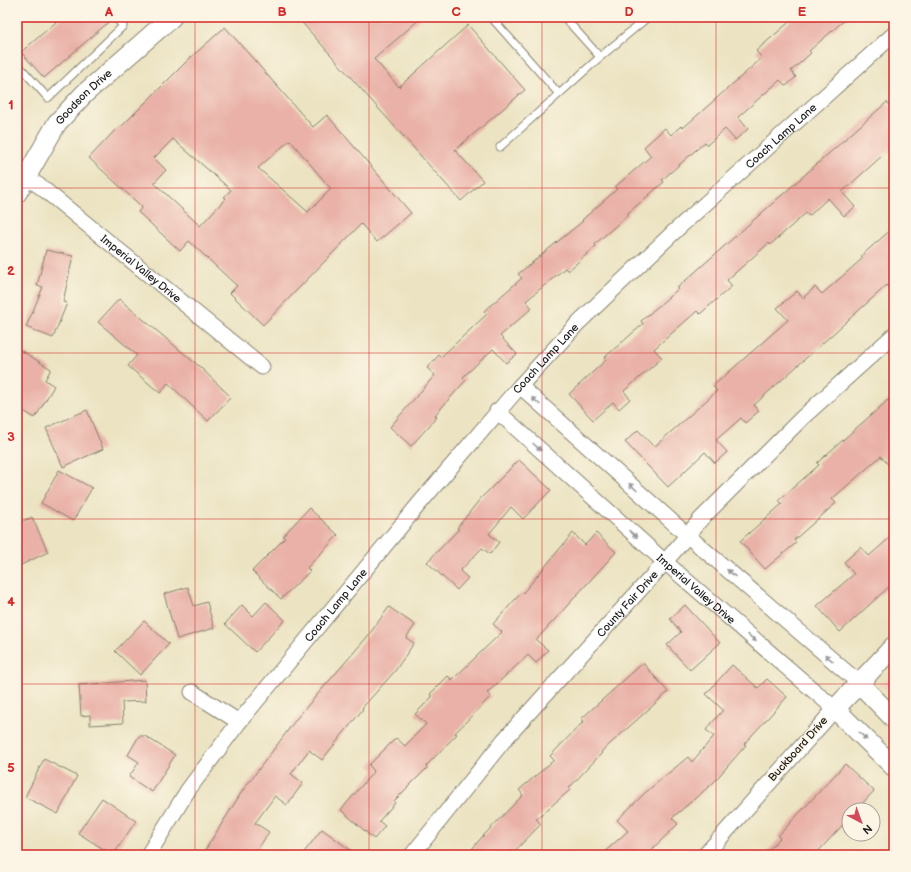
<svg xmlns="http://www.w3.org/2000/svg" width="911" height="872" font-family="'Balsamiq Sans',sans-serif">
<style>
.built{fill:#f7d0ca}
.building{fill:#e9b1a7;fill-rule:evenodd}
.lines{fill:none;stroke-linecap:round;stroke-linejoin:round}
.service-casing{stroke:#84806e;stroke-width:9}
.minor-casing{stroke:#84806e;stroke-width:17}
.tertiary-casing{stroke:#84806e;stroke-width:21}
.service{stroke:#fff;stroke-width:7}
.minor{stroke:#fff;stroke-width:15}
.tertiary{stroke:#fff;stroke-width:19}
.oneway{fill:#999}
.grid{fill:none;stroke:#d62828;stroke-width:1;stroke-opacity:0.55}
.labels{text-anchor:middle;dominant-baseline:central;stroke-width:3;stroke-linejoin:round;paint-order:stroke}
.street-label{font-size:11px;fill:#1c1c1c;stroke:#fcf5e5}
.neatline{fill:none;stroke:#d62828;stroke-width:1.5}
.grid-label{font-size:13px;text-anchor:middle;font-weight:bold;fill:#d62828}
</style>
<rect width="100%" height="100%" fill="#fcf5e5"/>
<filter id="ink" filterUnits="userSpaceOnUse"><feTurbulence type="fractalNoise" baseFrequency=".025" numOctaves="2"/><feDisplacementMap in="SourceGraphic" scale="8" xChannelSelector="R" yChannelSelector="G"/><feConvolveMatrix kernelMatrix="1 2 1 2 8 2 1 2 1" color-interpolation-filters="sRGB"/></filter>
<filter id="wash" filterUnits="userSpaceOnUse"><feTurbulence type="fractalNoise" baseFrequency=".012" numOctaves="4" result="noise"/><feDisplacementMap in="SourceGraphic" scale="16" xChannelSelector="R" yChannelSelector="G"/><feGaussianBlur stdDeviation="0.9" result="paint"/><feColorMatrix in="noise" values="0 0 0 0 0 0 0 0 0 0 0 0 0 0 0 0 0 1.4 0 .05"/><feComposite in="paint" operator="in"/></filter>
<g filter="url(#wash)">
<rect width="100%" height="100%" fill="#ebe3c1"/>
<path class="built" d="M894 672V697L881 685Z"/>
<g id="blocks">
<path class="building" d="M62 17H110L111 20 44 78 21 52Z
M297 17H422L374 59 399 87 468 25 525 90 455 150 483 181 461 201Z
M795 17H848L809 51 811 53 791 71 796 77 786 86 780 80 738 117 748 129 735 140 725 129 707 145 705 142 662 180 664 182 627 214 628 215 595 244 596 246 568 271 565 268 526 301 532 308 500 336 517 354 506 363 493 349 463 377 466 380 435 415 437 417 411 446 390 427 435 375 427 368 439 355 441 357 487 314 484 311 522 278 518 274 583 221 582 220 617 189 615 187 651 156 644 147 665 128 671 135 681 126 683 128 762 58 756 51Z
M225 27 313 127 327 115 411 213 377 242 361 224 263 325 230 293 237 286 189 241 180 251 138 212 142 207 89 158 119 126 121 127 188 60ZM173 139 231 190 224 197 226 198 200 226 154 183 166 170 154 158ZM290 140 331 189 308 212 258 168Z
M887 102 894 110V145L842 192 855 207 844 216 828 198 809 216 806 213 770 245 769 243 727 280 732 286 700 314 697 311 654 349 662 358 624 391 630 399 619 409 613 402 593 420 569 394 606 360 604 358 643 324 641 321 678 289 677 288Z
M894 227V294L887 285 754 405 759 411 745 423 741 418 716 440 727 452 715 463 705 452 668 487 625 442 638 430 654 447 717 391 713 386 788 320 777 308 797 291 803 298 815 287 822 294 863 258 861 256Z
M46 250 73 256 63 302 67 303 53 338 26 327 43 287 37 286Z
M119 299 200 367 231 397 208 421 168 383 160 393 128 366 137 355 98 322Z
M17 348 51 369 45 380 54 386 35 418 17 407Z
M888 400 894 407V472L881 456 832 499 836 503 794 540 796 543 765 569 740 541 782 504 779 500 819 465 817 463Z
M87 410 103 449 63 467 46 428Z
M519 460 551 490 523 519 511 507 489 534 499 542 490 554 482 548 460 571 468 578 457 590 427 562 459 529 457 528 480 499Z
M59 470 92 488 73 521 41 503Z
M309 508 338 535 307 568 310 571 281 599 252 571 285 538 283 536Z
M32 517 48 552 17 567V524Z
M573 533 585 545 596 533 616 552 536 640 548 650 536 663 528 655 487 693 491 696 455 733 457 734 426 766 427 768 394 801 395 803 379 821 385 826 374 839 341 810 374 771 369 765 396 738 405 746 426 724 415 714 432 697 430 694 448 676 452 680 502 632 493 624 521 593 522 594Z
M894 534V582L840 632 817 606 854 574 844 562 861 547 869 556Z
M188 587 194 606 207 602 214 628 177 639 164 594Z
M266 602 285 620 255 652 225 624 242 605 253 616Z
M685 605 720 643 690 670 667 645 681 632 670 619Z
M389 607 415 625 406 638 414 643 395 671 362 708 363 709 322 760 309 750 291 774 303 783 287 805 275 796 255 823 269 832 254 855H202L243 790 274 749 297 718 368 636Z
M144 621 169 644 140 675 115 651Z
M643 663 668 692 601 752 602 753 569 788 570 790 536 819 541 824 511 855H467L482 837 523 795 519 790 554 760 550 756 584 721 581 719Z
M732 665 758 688 767 679 787 697 744 744 746 745 713 783 672 818 678 824 646 855H601L628 831 617 820 646 792 688 757 692 762 714 736 706 730 723 710 706 694Z
M145 680 146 701 122 702 123 723 90 725V715L81 716 79 685Z
M139 736H145L175 755 152 792 129 777 139 762 128 755Z
M44 759 77 776 58 814 25 797Z
M845 764 874 791 856 810H849V818L815 855H764L780 838 778 836Z
M102 798 136 821 113 855 78 833Z
M322 829 357 855H302Z"/>
</g>
</g>
<g filter="url(#ink)">
<use href="#blocks" fill-opacity="0" stroke="#84806e" stroke-width="1"/>
<g class="lines">
<g class="service-casing">
<path id="service" d="M491 17 559 94 600 57 564 17
M600 57 648 17
M17 66 21 68 48 98 123 26 115 17
M500 147 559 94"/>
</g>
<g class="minor-casing">
<g id="minor">
<path id="s1" d="M26 177 41 187 262 367"/>
<path d="M520 386 687 535 859 683"/>
<path id="s2" d="M497 411 665 562 835 709 705 855"/>
<path d="M192 692 239 722"/>
<path id="s3" d="M148 855 188 790 239 722 419 504 520 386 579 322 676 230 894 34"/>
<path id="s4" d="M412 855 504 740 665 562 701 519 803 417 894 335"/>
</g>
</g>
<g class="tertiary-casing">
<g id="tertiary">
<path id="s5" d="M17 193 57 123 84 94 172 17"/>
<path d="M894 646 835 709 894 767"/>
<path d="M859 683 894 719"/>
</g>
</g>
<use href="#service" class="service"/>
<use href="#minor" class="minor"/>
<use href="#tertiary" class="tertiary"/>
</g>
<defs><path id="oneway-solid" d="M-6-.8H1V-3.2L6.5 0L1 3.2V.8H-6Z"/></defs>
<g class="oneway">
<use href="#oneway-solid" transform="translate(536 401) rotate(-138)"/>
<use href="#oneway-solid" transform="translate(537 447) rotate(42)"/>
<use href="#oneway-solid" transform="translate(633 487) rotate(-138)"/>
<use href="#oneway-solid" transform="translate(633 534) rotate(42)"/>
<use href="#oneway-solid" transform="translate(731 573) rotate(-139)"/>
<use href="#oneway-solid" transform="translate(752 638) rotate(41)"/>
<use href="#oneway-solid" transform="translate(829 658) rotate(-139)"/>
<use href="#oneway-solid" transform="translate(863 736) rotate(44)"/>
</g>
</g>
<path class="grid" d="M195 17V855M369 17V855M542 17V855M716 17V855M17 188H894M17 353H894M17 519H894M17 684H894"/>
<g class="labels">
<g class="street-label">
<text stroke="none"><textPath href="#s5" startOffset="118">Goodson Drive</textPath></text>
<text stroke="none"><textPath href="#s3" startOffset="961">Coach Lamp Lane</textPath></text>
<text stroke="none"><textPath href="#s1" startOffset="147">Imperial Valley Drive</textPath></text>
<text stroke="none"><textPath href="#s3" startOffset="637">Coach Lamp Lane</textPath></text>
<text stroke="none"><textPath href="#s2" startOffset="267">Imperial Valley Drive</textPath></text>
<text stroke="none"><textPath href="#s4" startOffset="331">County Fair Drive</textPath></text>
<text stroke="none"><textPath href="#s3" startOffset="313">Coach Lamp Lane</textPath></text>
<text transform="translate(798 749) rotate(-48)">Buckboard Drive</text>
</g>
</g>
<rect width="911" height="872" fill="none" stroke="#fcf5e5" stroke-width="44"/>
<g transform="translate(861 822) rotate(139)"><circle r="19" fill="#fcf5e5" stroke="#a29e95"/>
<path d="M0-3L7 15L0 10L-7 15Z" fill="#d1495b"/>
<text y="-6" font-size="11" font-weight="bold" text-anchor="middle" fill="#1c1c1c">N</text>
</g>
<rect x="22" y="22" width="867" height="828" class="neatline"/>
<g class="grid-label">
<text x="109" y="16">A</text>
<text x="282" y="16">B</text>
<text x="456" y="16">C</text>
<text x="629" y="16">D</text>
<text x="802" y="16">E</text>
<text x="11" y="109">1</text>
<text x="11" y="275">2</text>
<text x="11" y="441">3</text>
<text x="11" y="606">4</text>
<text x="11" y="772">5</text>
</g>
</svg>
